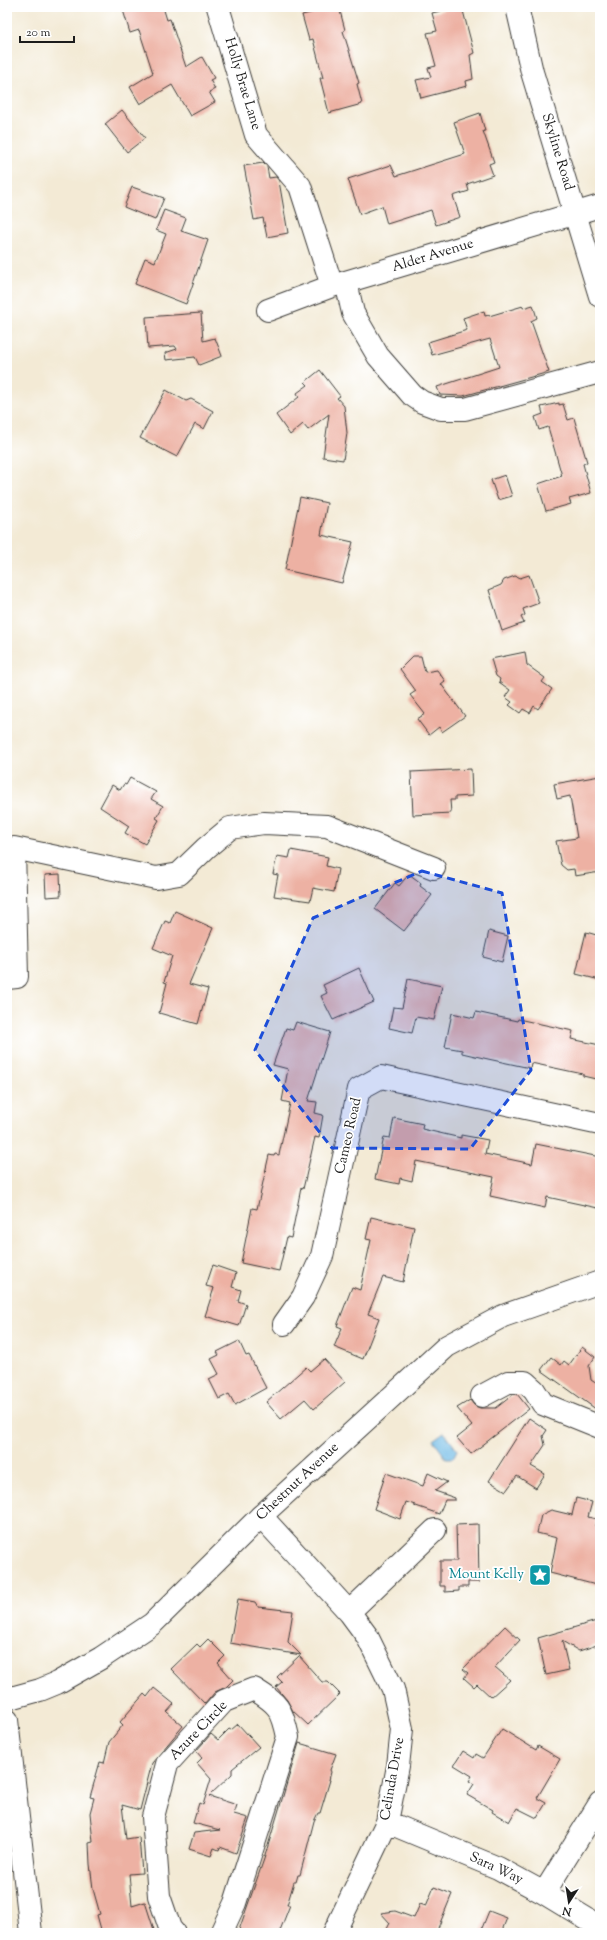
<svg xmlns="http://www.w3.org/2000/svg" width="607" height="1940" font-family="'Sorts Mill Goudy',serif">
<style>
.water{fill:#6ab8e4;stroke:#436a80}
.building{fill:#edb1a3}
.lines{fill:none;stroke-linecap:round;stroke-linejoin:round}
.minor-casing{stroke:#3c3b38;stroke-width:24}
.major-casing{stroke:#3c3b38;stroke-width:24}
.minor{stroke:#fff;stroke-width:22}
.major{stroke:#fff;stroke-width:22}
.marked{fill:#1d4ed8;fill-opacity:0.2;stroke:#1d4ed8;stroke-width:3;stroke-dasharray:8 5;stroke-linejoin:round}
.labels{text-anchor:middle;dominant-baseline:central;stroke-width:3.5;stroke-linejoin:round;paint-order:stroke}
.street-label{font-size:14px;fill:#1c1c1c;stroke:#fff}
.culture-label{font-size:14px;fill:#0d838f;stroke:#fff;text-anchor:end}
</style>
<rect width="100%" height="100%" fill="#fff"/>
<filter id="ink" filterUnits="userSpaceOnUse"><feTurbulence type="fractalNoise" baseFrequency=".025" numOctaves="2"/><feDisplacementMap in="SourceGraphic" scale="8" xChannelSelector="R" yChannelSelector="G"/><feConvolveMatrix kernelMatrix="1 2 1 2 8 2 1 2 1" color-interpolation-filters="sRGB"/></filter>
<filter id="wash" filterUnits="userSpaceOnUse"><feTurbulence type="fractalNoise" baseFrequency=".012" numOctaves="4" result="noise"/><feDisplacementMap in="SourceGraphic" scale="16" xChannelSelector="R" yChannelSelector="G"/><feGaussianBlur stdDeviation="0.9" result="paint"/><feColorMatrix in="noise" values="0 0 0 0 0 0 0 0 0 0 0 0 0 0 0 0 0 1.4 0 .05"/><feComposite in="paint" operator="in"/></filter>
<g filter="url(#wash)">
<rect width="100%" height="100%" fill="#f3ead5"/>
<path class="water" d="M444 1432 457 1450 453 1458H446L433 1440Z"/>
<g id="blocks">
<path class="building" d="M134 7H163L167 20 170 19 186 67 202 57 214 78 210 80 215 89 209 92 215 102 190 116 172 85 140 104 130 87 153 73 139 30 130 33 123 10Z
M334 7H339L345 30 343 31 359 83 357 84 362 104 329 113 320 78H323L313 39 309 40 302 15Z
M457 7H462L474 53 470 55 473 79 466 81 467 86 421 98 416 80 431 77 428 68 436 66 427 33 437 31 432 13Z
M122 110 145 138 127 152 105 124Z
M480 113 485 131H483L494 162 489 164 493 175 467 184 469 191 453 196 460 217 436 225 431 210 387 224 382 206 360 214 348 179 391 165 396 176 465 154 454 122Z
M263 163 267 167 269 178 276 177 279 181 288 233 267 237 263 218 254 220 244 166Z
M132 187 164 198 155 220 124 207Z
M164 210 186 218 181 231 208 240 186 304 135 284 145 258 155 262 166 234 156 230Z
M533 305 537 318 531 321 549 372 463 396 440 395 437 387 499 367 490 339 432 355 428 342 467 330 463 318 484 311 485 316 489 315V316L523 306V308Z
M201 313 203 341 215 338 222 356 199 365 195 357 166 360 165 353 177 349 175 346 148 348 146 317Z
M320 370 340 396 337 398 344 406 347 433 343 460 323 457 329 414 308 430 303 424 290 435 276 415 299 397 297 393 308 385 305 382Z
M166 390 186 401 191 399 213 411 204 429 195 424 177 457 140 438Z
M559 403V405L563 404 568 420 574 418 587 462 583 464 591 493 569 499 571 504 546 511 538 484 562 476 548 427 539 430 535 417 543 414 541 407Z
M505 475 512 496 498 500 491 480Z
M300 497 327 503 321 535 353 542 342 583 285 570Z
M529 575 539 603 523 609 525 615 521 617 524 623 502 631 489 590 501 585 504 580 515 576 520 578Z
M525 652 527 665 545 678 542 682 552 689 538 709 534 706 530 713 523 709 520 713 509 705 512 702 505 697 510 690 499 682 500 679 496 676 491 659Z
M413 656H421L425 672 437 670 445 681 441 684 465 716 442 732 439 727 429 735 417 719 425 714 410 695 416 691 400 669Z
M471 769 472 796 455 797V800H450L451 813 413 815 411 772Z
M600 776V872L575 876 574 869 567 870 561 865 556 841 577 838 570 796 557 799 554 784Z
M130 778 156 792 151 799 163 806 156 818 159 820 145 844 125 833 129 826 100 807 112 785 120 790 124 784 126 785Z
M291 850 328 857 326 866 338 869 334 892 313 888 310 901 274 896 278 875 273 874 277 856 289 858Z
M60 874 61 896 46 897 45 875Z
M409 874 421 883 420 886 432 895 404 931 375 909 395 883 399 886Z
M175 911 213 928 189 984 208 989 198 1024 159 1013 167 983 164 982 172 956 153 948 165 921 170 923Z
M489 931 508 936 502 962 483 957Z
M586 932 600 936V980L576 974Z
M359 968 374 1002 333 1020 321 996 327 993 323 985Z
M408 979 442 986 434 1020 416 1017 412 1033 389 1028 393 1007 402 1008Z
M476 1012 517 1021 518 1019 573 1031 571 1039 600 1045V1080L583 1076V1074L531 1063 530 1068 488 1059 462 1053V1050L445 1047 452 1013 474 1018Z
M296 1022 330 1032 308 1101 317 1102 315 1113 323 1115 319 1138 315 1137 303 1189 301 1188 291 1238 287 1237 279 1271 241 1263 252 1208 257 1209 269 1155 274 1156 275 1154 279 1155 290 1103 282 1101 288 1069 273 1065 286 1028 293 1030Z
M394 1118 423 1124 422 1129 461 1138V1135L488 1140 485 1154 532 1164 536 1144 600 1157V1197L598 1208 547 1197 545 1208 490 1196 494 1177 416 1161 412 1181 400 1178 399 1184 375 1179 384 1137 390 1138Z
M371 1217 414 1227 403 1282 383 1277 368 1314 379 1318 363 1359 334 1347 342 1328 337 1326 352 1287 360 1290 371 1240 366 1239Z
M213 1265 236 1273 232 1287 241 1290 238 1301 246 1304 239 1326 205 1316 214 1288 206 1286Z
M239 1341 246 1356 249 1355 266 1388 235 1405 229 1394 219 1399 209 1379 219 1374 211 1359 219 1355 217 1352Z
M582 1347 595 1357 589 1366 591 1380 600 1386V1412L541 1370 551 1357 561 1365 564 1361 569 1365Z
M324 1359 345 1382 314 1409 305 1399 281 1419 266 1402 306 1367 310 1371Z
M514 1394H517L529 1409 471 1454 457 1438 472 1426 457 1408 470 1400 475 1406 480 1408H496Z
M529 1418 547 1430 543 1436 545 1445 531 1466 545 1474 536 1488 517 1476 506 1491 489 1481Z
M386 1473 423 1486 428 1473 447 1482 435 1491 455 1498V1500H445L439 1514 416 1506 415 1507V1505L406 1502 400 1519 374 1509Z
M576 1498 592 1502 588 1517 596 1519 595 1526 600 1527V1586L550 1573 557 1538 537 1533 541 1515 551 1510 572 1515Z
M478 1524 479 1582H468V1587H459V1591L445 1592V1586H440V1561H457L456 1525Z
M238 1599 255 1602 258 1607 293 1611 288 1642 301 1655 230 1643Z
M600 1620V1644L579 1651 562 1641 569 1670 546 1675 538 1638Z
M505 1626 520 1640 495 1667 510 1680 491 1697 477 1684 474 1687 464 1678 468 1673 463 1669Z
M208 1639 225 1656 218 1663 233 1680 226 1687 215 1692 205 1704 171 1669 197 1644 200 1647Z
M299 1656 322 1682H328L340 1694 308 1725 293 1711 287 1700 276 1687 282 1682 277 1677Z
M154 1688 174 1704 167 1712 183 1726 152 1763 140 1810 122 1805 126 1839 139 1837 142 1873 129 1874 132 1906 145 1902 155 1933H102L97 1915 100 1914 93 1889 90 1864 89 1843 93 1842 90 1813 94 1798 90 1797 100 1762 104 1763 109 1742 123 1725 120 1722 144 1694 147 1697Z
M238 1724 259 1747 232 1769V1774L209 1796 237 1805 234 1814 248 1818 236 1853 220 1847 219 1850 214 1848 211 1856 189 1849 194 1833 220 1830 193 1823 199 1803 203 1805 211 1779 197 1763 202 1758 196 1751 211 1734 218 1740 229 1729 231 1730Z
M502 1729 536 1750 538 1746 560 1759 537 1798 546 1803 537 1818 517 1808 509 1822 492 1812 493 1810 467 1795 474 1784 469 1781 472 1776 454 1765 463 1751 474 1758 476 1754 483 1758Z
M299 1743 336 1754 330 1770 331 1772 329 1780H330L320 1813H318L314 1821 300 1875H298L296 1882H294L287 1905H290L279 1933H238L264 1859Z
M434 1887 452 1894 438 1928 449 1933H385L390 1923 381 1913 395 1911 414 1918 420 1904 426 1906Z
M489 1911 507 1918 501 1933H480Z"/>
</g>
</g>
<g filter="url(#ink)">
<use href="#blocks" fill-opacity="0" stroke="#3c3b38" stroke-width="1"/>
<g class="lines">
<g class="minor-casing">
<path id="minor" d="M218 7 256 135 300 186 332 286
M517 7 532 72 600 296
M346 282 353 313 378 356 412 395 422 402 441 409H465L600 372
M268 310 332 286 600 206
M7 978 17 977 14 848 156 878 179 874 206 848 230 828 264 823 327 826 434 868
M284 1324 303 1297 322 1256 359 1089 381 1077 600 1124
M482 1396 508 1382H525L534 1390 543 1404 600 1427
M261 1516 350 1613 367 1636 393 1689 402 1729 398 1766 387 1822 334 1933
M349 1612 435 1530
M387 1822 498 1868 544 1893 600 1927
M544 1893 600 1803
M174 1933 170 1928 159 1896 153 1817 167 1764 224 1701 254 1689C278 1704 282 1708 288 1737L235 1903 221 1933"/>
</g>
<g class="major-casing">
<path id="major" d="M7 1699 40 1690 57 1683 101 1658 152 1624 261 1516 447 1346 503 1316 600 1282
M7 1720 31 1933"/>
</g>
<use href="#minor" class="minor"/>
<use href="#major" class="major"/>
</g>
</g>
<path class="marked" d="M422 871 502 893 531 1070 470 1149 332 1148 255 1050 313 918Z"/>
<defs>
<g id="sight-square" transform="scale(1.15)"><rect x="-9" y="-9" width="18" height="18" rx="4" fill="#0f9aa8" stroke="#fff"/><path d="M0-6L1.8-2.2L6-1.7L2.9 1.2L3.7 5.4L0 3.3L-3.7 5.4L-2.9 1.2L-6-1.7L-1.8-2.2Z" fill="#fff"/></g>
</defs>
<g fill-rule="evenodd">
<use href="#sight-square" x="540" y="1575"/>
</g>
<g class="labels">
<g class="street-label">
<text transform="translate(242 84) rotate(73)">Holly Brae Lane</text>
<text transform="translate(557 152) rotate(73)">Skyline Road</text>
<text transform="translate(433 256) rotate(-17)">Alder Avenue</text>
<text transform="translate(349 1136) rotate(-77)">Cameo Road</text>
<text transform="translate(298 1482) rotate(-43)">Chestnut Avenue</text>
<text transform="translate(199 1731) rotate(-46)">Azure Circle</text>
<text transform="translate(393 1779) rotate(-80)">Celinda Drive</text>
<text transform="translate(496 1869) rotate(25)">Sara Way</text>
</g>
<g class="culture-label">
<text x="524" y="1575">Mount Kelly</text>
</g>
</g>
<rect width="607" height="1940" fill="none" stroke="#fff" stroke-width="24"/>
<g transform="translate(569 1902) rotate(192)" stroke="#ffffff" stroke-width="3" paint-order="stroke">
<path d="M0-3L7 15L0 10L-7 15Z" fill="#1c1c1c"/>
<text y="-6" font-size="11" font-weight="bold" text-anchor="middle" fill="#1c1c1c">N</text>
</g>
<path d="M20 36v6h54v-6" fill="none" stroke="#1c1c1c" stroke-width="2"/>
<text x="26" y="36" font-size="12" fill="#1c1c1c" stroke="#ffffff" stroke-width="3" paint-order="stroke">20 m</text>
</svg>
